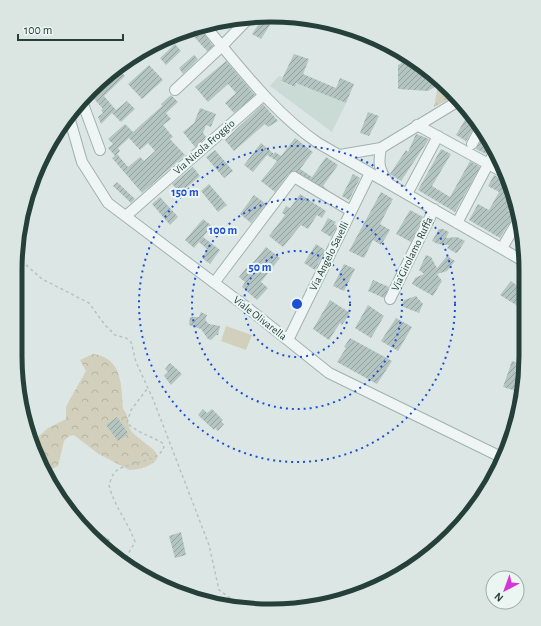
<svg xmlns="http://www.w3.org/2000/svg" width="541" height="626" font-family="'Alegreya Sans',sans-serif">
<style>
.built{fill:#cadad5}
.grass{fill:#d2d0bc}
.forest{fill:url(#forest-crowns)}
.park{fill:url(#park-tufts)}
.building{fill:url(#building-hatch);fill-rule:evenodd}
.lines{fill:none;stroke-linecap:round;stroke-linejoin:round}
.minor-casing{stroke:#a1b1ae;stroke-width:12}
.path{stroke:#b6c2c0;stroke-width:1.5;stroke-dasharray:3 3;stroke-linecap:butt}
.minor{stroke:#eff5f4;stroke-width:10}
.ring{fill:none;stroke:#1d4ed8;stroke-width:2;stroke-dasharray:2 4}
.labels{text-anchor:middle;dominant-baseline:central;stroke-width:4;stroke-linejoin:round;paint-order:stroke}
.street-label{font-size:11px;fill:#253f39;stroke:#ebf5f2}
.rim{fill:none;stroke:#253f39;stroke-width:5}
.centre{fill:#1d4ed8;stroke:#ebf5f2;stroke-width:2}
.ring-label{font-size:12px;text-anchor:middle;font-weight:bold;fill:#1d4ed8;stroke:#ebf5f2;stroke-width:4;stroke-linejoin:round;paint-order:stroke}
</style>
<defs>
<pattern id="forest-crowns" width="20" height="18" patternUnits="userSpaceOnUse"><rect width="20" height="18" fill="#d2d0bc"/><path d="M2 6a3 3 0 1 1 6 0M12 15a3 3 0 1 1 6 0" fill="none" stroke="#b4b4a2"/></pattern>
<pattern id="park-tufts" width="24" height="20" patternUnits="userSpaceOnUse"><rect width="24" height="20" fill="#d2d0bc"/><path d="M3 7l-1-3M5 7V3M7 7l1-3M15 17l-1-3M17 17v-4M19 17l1-3" fill="none" stroke="#b4b4a2"/></pattern>
<pattern id="building-hatch" width="6" height="6" patternUnits="userSpaceOnUse"><rect width="6" height="6" fill="#b3c4c1"/><path d="M-1 1l2-2M0 6l6-6M5 7l2-2" fill="none" stroke="#91a19e"/></pattern>
</defs>
<rect width="100%" height="100%" fill="#dce7e5"/>
<path class="built" d="M279 76 282 77 281 82 294 87 296 83 346 103 332 132 270 86Z"/>
<path class="grass" d="M226 326 252 335 246 350 221 341Z"/>
<path class="forest" d="M93 354C123 358 121 385 123 409 130 416 126 425 132 432 138 439 157 449 158 457 154 466 139 470 129 470L97 453 74 435 69 436 64 441 58 466 44 473 32 442 48 428 66 419V407L70 399 86 371 80 360Z"/>
<path class="park" d="M438 84 455 96 434 107 438 85Z"/>
<path class="building" d="M275 17 261 39 252 34 262 19Z
M199 27 213 46 207 51 187 29Z
M175 44 181 51 166 65 160 58Z
M294 54 309 59 303 74 336 88 340 78 354 84 346 103 296 83 295 87 281 81Z
M194 55 198 59 183 74 179 68Z
M407 60 440 84 428 91 398 89V65Z
M226 61 255 95 234 113 225 103 236 93 228 84 208 102 195 87Z
M149 65 163 80 142 99 128 84Z
M118 69 125 76 104 96 116 110 127 101 135 109 121 122 112 113 101 124 98 117 103 113 101 110 103 109 90 94 110 74Z
M171 95 178 102 166 113 171 119 163 125 173 137 170 139 185 155 142 193 112 158 115 156 108 148 113 144 108 139 125 124 133 132 162 106 161 104ZM129 138 140 150 148 143 155 151 144 161 140 157 128 167 117 154 120 151 118 148Z
M263 104 278 121 268 127 265 124 234 151 225 140Z
M200 108 216 114 211 127 206 125 203 133 206 137 195 147 183 132 194 123Z
M368 112 379 116 369 136 360 133Z
M466 118 471 121 472 118 476 125 466 141 456 135Z
M416 134 429 139 401 181 390 174 406 150 408 152Z
M483 137 490 149 486 154 476 149Z
M295 138 313 152 300 169 312 177 326 157 338 165 323 186 329 191 294 171 289 173 275 192 261 181 277 161 267 155 253 172 244 165 261 143 274 154 275 152 281 156Z
M441 149 451 154 432 186 450 197 470 161 480 167 455 212 418 190Z
M215 150 233 171 224 178 206 157Z
M193 167 200 176 180 193 172 184Z
M353 174 360 178 349 200 342 196Z
M494 175 510 183 515 200 508 211 515 214 500 238 469 220 478 204 489 210 499 192 488 186Z
M117 182 135 199 131 203 113 186Z
M209 184 227 205 218 212 201 191Z
M381 192 393 199 380 224 390 230 381 245 373 240 364 258 349 251Z
M300 194 326 211 322 218 317 215 308 229 301 225 283 247 269 236 285 215 282 213 286 206 290 208Z
M254 195 266 204 251 223 240 214Z
M160 197 178 217 170 225 152 204Z
M410 210 423 217 411 242 396 234Z
M328 218 336 222 334 224 337 226 331 237 321 231Z
M203 219 212 226 203 237 220 250 210 264 202 258 207 249 199 242 194 248 185 240Z
M439 229H443L449 232 446 238 457 237 465 241 458 252 456 253 447 248 449 245 438 244 432 241Z
M316 244 325 250 315 270 304 263Z
M266 247 280 258 261 282 268 288 257 300 242 287 245 282 239 277 246 268 248 269Z
M426 255 431 257 437 268 447 256 455 261 447 271 437 274 442 281 433 296 412 284 415 278 424 274 419 270Z
M344 264 355 269 344 291 333 286Z
M373 280 389 287 384 298 368 291Z
M511 281 519 287 517 290 526 296V311L500 295Z
M416 296 423 304 419 313 401 306 404 300Z
M330 300 350 313 342 325 340 323 329 340 313 329Z
M368 305 384 316 371 338 355 328Z
M201 312 207 315 205 320 209 324 220 326 218 335H216L211 340 208 339 201 329 189 325 190 317H199Z
M396 318 412 327 398 351 381 341Z
M350 338 392 361 377 384 337 362 346 348 344 347Z
M512 361 524 365 519 392 503 387Z
M170 363 182 374 171 385 164 376 168 372 165 369Z
M203 409 207 413 212 409 223 420 221 421 224 424 218 431 215 428 214 430 198 415Z
M117 417 128 433 118 441 106 425Z
M98 532 110 540 104 548 94 538Z
M181 532 186 555 175 558 169 536Z"/>
<g class="lines">
<g class="minor-casing">
<path id="minor" d="M205 26C240 67 273 112 318 143L525 262
M175 90 222 46 246 21
M83 104 100 150
M70 120 82 162 108 203 249 309 329 373 503 458
M417 125 503 172
M472 144 479 131
M381 148C378 163 379 170 388 182
M340 155 381 148 460 100
M407 194 438 136
M127 215 264 95
M457 223 493 155
M502 248 519 219
M214 283 294 177 351 211
M390 299 434 209
M288 340 370 173"/>
</g>
<path class="path" d="M445 100 446 90
M17 257 42 279 89 303 105 325 115 335 126 338 131 342 136 362 153 399 209 545 219 590 244 608
M123 563 135 542C128 522 114 506 109 485 111 479 113 472 119 469 130 462 165 461 164 444 150 435 141 435 127 423L131 410 147 389"/>
<use href="#minor" class="minor"/>
</g>
<g class="ring">
<circle cx="297" cy="304" r="53"/>
<circle cx="297" cy="304" r="105"/>
<circle cx="297" cy="304" r="158"/>
</g>
<g class="labels">
<g class="street-label">
<text transform="translate(204 147) rotate(-41)">Via Nicola Froggio</text>
<text transform="translate(412 254) rotate(-64)">Via Girolamo Ruffa</text>
<text transform="translate(329 256) rotate(-64)">Via Angelo Savelli</text>
<text transform="translate(260 318) rotate(38)">Viale Olivarella</text>
</g>
</g>
<path d="M0 0H541V626H0ZM270 22H271A248 248 0 0 1 519 270V356A248 248 0 0 1 271 604H270A248 248 0 0 1 22 356V270A248 248 0 0 1 270 22Z" fill="#dbe6e3" fill-rule="evenodd"/>
<path class="rim" d="M270 22H271A248 248 0 0 1 519 270V356A248 248 0 0 1 271 604H270A248 248 0 0 1 22 356V270A248 248 0 0 1 270 22Z"/>
<circle cx="297" cy="304" r="6" class="centre"/>
<g class="ring-label">
<text x="185" y="196">150 m</text>
<text x="223" y="234">100 m</text>
<text x="260" y="271">50 m</text>
</g>
<g transform="translate(505 590) rotate(221)"><circle r="19" fill="#ebf5f2" stroke="#9caca8"/>
<path d="M0-3L7 15L0 10L-7 15Z" fill="#d736d6"/>
<text y="-6" font-size="11" font-weight="bold" text-anchor="middle" fill="#253f39">N</text>
</g>
<path d="M18 34v6h105v-6" fill="none" stroke="#253f39" stroke-width="2"/>
<text x="24" y="34" font-size="12" fill="#253f39" stroke="#ebf5f2" stroke-width="3" paint-order="stroke">100 m</text>
</svg>
